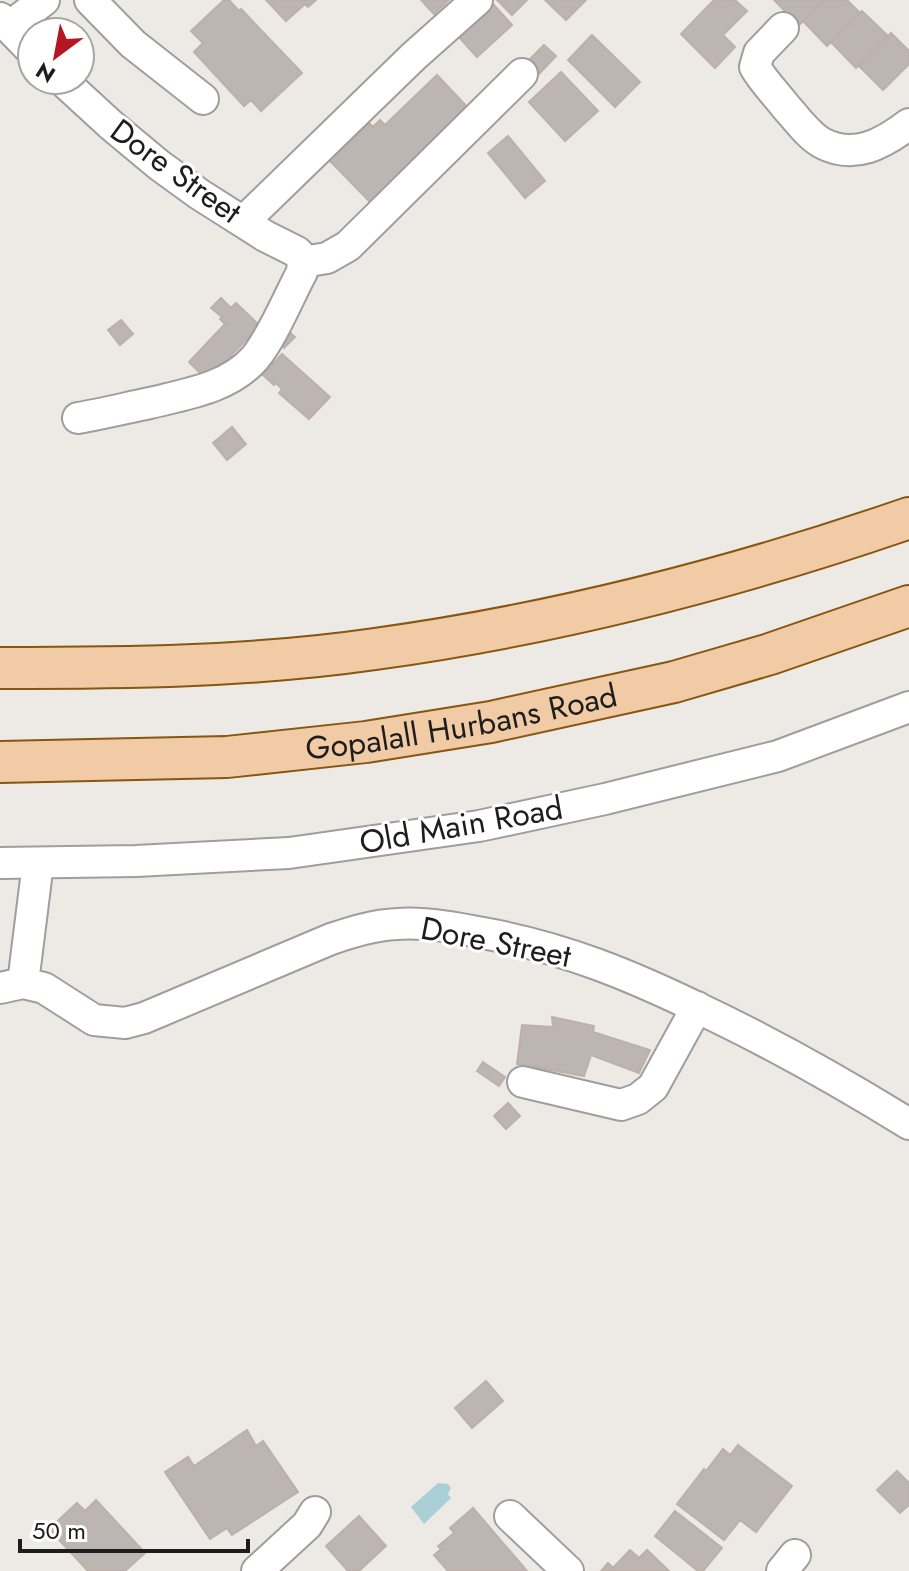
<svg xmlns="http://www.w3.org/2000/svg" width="909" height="1571" font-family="Jost,sans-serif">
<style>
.water{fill:#aad0d6}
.building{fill:#bdb5b2;stroke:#bdb0a9;stroke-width:2}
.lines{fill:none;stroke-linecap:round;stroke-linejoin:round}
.minor-casing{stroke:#9e9e9e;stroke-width:34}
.major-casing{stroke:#875610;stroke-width:44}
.minor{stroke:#fff;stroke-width:30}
.major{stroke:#f1cba6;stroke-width:40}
.labels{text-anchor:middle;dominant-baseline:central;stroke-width:6;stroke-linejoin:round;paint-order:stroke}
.street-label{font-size:32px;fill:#1d1d1d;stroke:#fff}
</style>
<rect width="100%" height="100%" fill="#edeae5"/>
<path class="water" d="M438 1483 448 1484 451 1488 448 1494 451 1498 424 1524 411 1507Z"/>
<path class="building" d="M224 0H229L239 11 241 9 302 73 261 111 251 100 244 106 194 52 203 43 191 31Z
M266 0H316L308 7 305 4 286 21Z
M421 0H449L434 14Z
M497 0H527L512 15Z
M545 0H586L566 20Z
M714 0H735L747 11 723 35 735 47 715 68 681 34Z
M774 0H824L799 25Z
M824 0H847L860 13 827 46 803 21Z
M493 4 512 25 477 57 458 36Z
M862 11 888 36 856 68 831 42Z
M891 33 909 51V64L883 90 859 66Z
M592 35 640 82 615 107 568 60Z
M544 45 556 56 538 75 526 63Z
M561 72 598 111 565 141 529 102Z
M437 75 471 111 374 206 329 160 369 123 373 127 380 120 385 125Z
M508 136 545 181 525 198 488 153Z
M221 298 231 308 236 303 260 326 207 380 189 362 225 324 220 319 222 317 211 308Z
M121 320 133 334 120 345 108 330Z
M287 330 295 337 284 348 276 341Z
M282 354 330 397 309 419 279 393 282 389 276 383 274 385 263 375Z
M232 427 246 444 227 460 213 443Z
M552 1017 594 1026 593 1032 650 1050 639 1073 591 1055 584 1076 517 1064 522 1025 553 1027Z
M483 1062 505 1077 499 1086 477 1071Z
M508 1103 520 1116 506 1129 494 1116Z
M486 1381 503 1401 472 1428 455 1408Z
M247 1430 256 1446 263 1441 298 1492 232 1535 227 1528 210 1539 165 1472 188 1457 194 1466Z
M738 1445 792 1486 756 1532 740 1520 724 1540 677 1504 704 1469 706 1471 723 1449 730 1455Z
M897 1471 909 1483V1505L900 1513 877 1490Z
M96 1500 145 1553 125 1571H88L49 1529 77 1503 85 1511Z
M473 1508 527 1571H448L434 1555 441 1549 438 1546 454 1533 450 1528Z
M675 1511 722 1548 703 1571H698L655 1536Z
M359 1516 386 1546 359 1571H348L326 1546Z
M630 1550 639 1558 647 1550 669 1571H601L608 1563 613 1568Z"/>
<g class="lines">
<g class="minor-casing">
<path id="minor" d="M90 0 133 44 203 99
M0 18 32 51
M9 27 44 0
M783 28 759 53 755 67C763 81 776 94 786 107 797 119 808 135 822 143 854 160 883 144 909 124
M62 80 111 125 159 165 199 194 265 236 297 252 303 258 302 272C288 298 273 336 255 358 229 388 186 394 150 403 126 408 102 414 78 418
M243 222 414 56 477 0
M303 262 327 258 348 246 522 74
M0 863 136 861 289 853 479 826 605 799 778 756 909 707
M23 983 38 863
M0 988 23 983 44 988 94 1020 125 1023 144 1018 331 939C352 932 374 925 397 924 427 922 458 928 488 934 564 948 630 975 700 1009 772 1043 841 1082 909 1124
M523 1082 621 1105 638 1099 653 1087 697 1007
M510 1516 568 1571
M257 1571 307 1525 315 1512
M782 1571 795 1555"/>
</g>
<g class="major-casing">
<g id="major">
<path d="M0 668C125 668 250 667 375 649 557 624 735 578 909 518"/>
<path id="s1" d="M0 762 227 757 366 742 491 722 674 682 770 654 909 606"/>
</g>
</g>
<use href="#minor" class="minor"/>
<use href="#major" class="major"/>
</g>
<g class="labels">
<g class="street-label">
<text transform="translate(176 171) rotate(36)">Dore Street</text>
<text stroke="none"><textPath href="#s1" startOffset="464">Gopalall Hurbans Road</textPath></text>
<text transform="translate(461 825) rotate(-10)">Old Main Road</text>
<text transform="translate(496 942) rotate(11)">Dore Street</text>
</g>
</g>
<g transform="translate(56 56) rotate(212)"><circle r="38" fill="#ffffff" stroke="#a5a5a5" stroke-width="2"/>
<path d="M0-6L14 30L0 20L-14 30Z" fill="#b51623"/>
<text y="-12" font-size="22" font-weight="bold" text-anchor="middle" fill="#1d1d1d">N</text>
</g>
<path d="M20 1539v12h228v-12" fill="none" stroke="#1d1d1d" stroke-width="4"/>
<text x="32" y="1539" font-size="24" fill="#1d1d1d" stroke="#ffffff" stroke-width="6" paint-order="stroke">50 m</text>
</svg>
